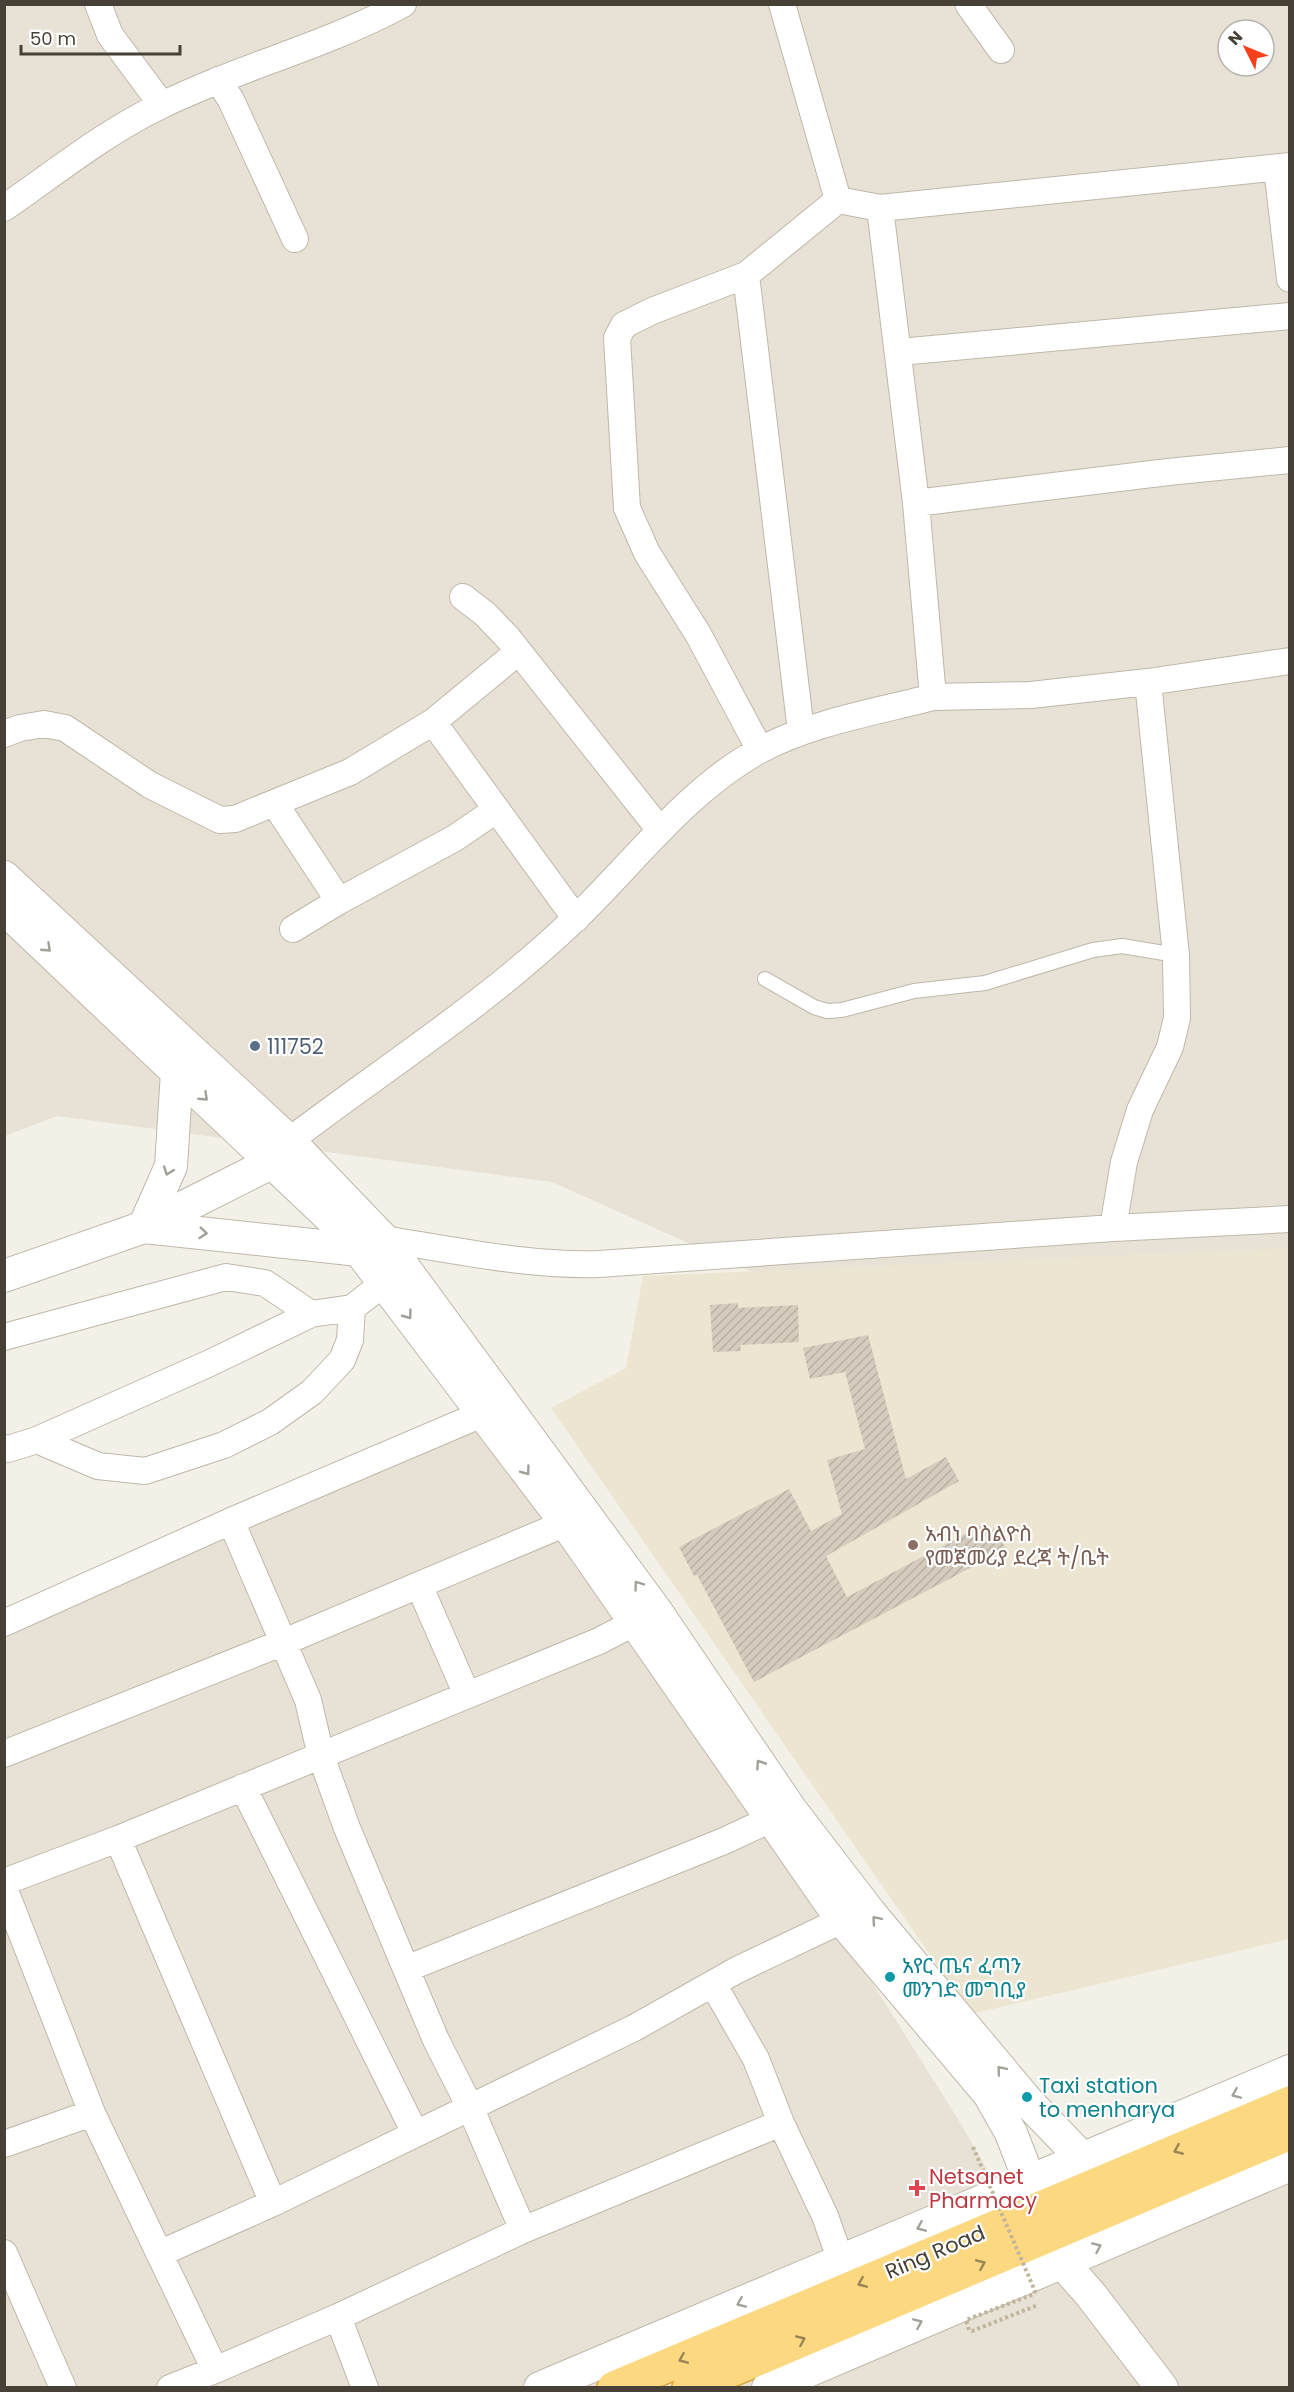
<svg xmlns="http://www.w3.org/2000/svg" width="1294" height="2392" font-family="Poppins,'Noto Sans Ethiopic',sans-serif">
<style>
.residential{fill:#e7e2d5;fill-rule:evenodd}
.education{fill:#ece5d1}
.building{fill:url(#building-hatch)}
.lines{fill:none;stroke-linecap:round;stroke-linejoin:round}
.service-casing{stroke:#bfb8aa;stroke-width:16}
.minor-casing{stroke:#bfb8aa;stroke-width:28}
.tertiary-casing{stroke:#bfb8aa;stroke-width:34}
.trunk-casing{stroke:#dca439;stroke-width:36}
.service{stroke:#fff;stroke-width:14}
.minor{stroke:#fff;stroke-width:26}
.tertiary{stroke:#fff;stroke-width:32}
.trunk{stroke:#fcd880;stroke-width:33}
.path-bridge{stroke:#c0b49b;stroke-width:4;stroke-dasharray:3 3;stroke-linecap:butt}
.oneway{stroke:#a2a09a}
.oneway2{stroke:#988457}
.service-dot{fill:#5c6f8a;stroke:#fff;stroke-width:2}
.education-dot{fill:#8d6e63;stroke:#fff;stroke-width:2}
.culture-dot{fill:#0f9aa8;stroke:#fff;stroke-width:2}
.health-dot{fill:#e0444e;stroke:#fff;stroke-width:2}
.labels{text-anchor:middle;dominant-baseline:central;stroke-width:4.5;stroke-linejoin:round;paint-order:stroke}
.service-label{font-size:21px;fill:#4e5e75;stroke:#fff;text-anchor:start}
.education-label{font-size:21px;fill:#785e54;stroke:#fff;text-anchor:start}
.culture-label{font-size:21px;fill:#0d838f;stroke:#fff;text-anchor:start}
.health-label{font-size:21px;fill:#be3a42;stroke:#fff;text-anchor:start}
.street-label{font-size:21px;fill:#464036;stroke:#fff}
</style>
<defs>
<pattern id="building-hatch" width="6" height="6" patternUnits="userSpaceOnUse" patternTransform="scale(1.5)"><rect width="6" height="6" fill="#d5ccbd"/><path d="M-1 1l2-2M0 6l6-6M5 7l2-2" fill="none" stroke="#b8b0a3"/></pattern>
</defs>
<rect width="100%" height="100%" fill="#f3f0e7"/>
<path class="residential" d="M5 5H1289V1480H1217L552 1182 57 1116 5 1136ZM1228 30H1264V66H1228Z
M501 1392 961 2124 1053 2285 1289 2183V2387H5L4 1617Z"/>
<path class="education" d="M1289 1248V1939L971 2014 551 1408 626 1368 643 1276Z"/>
<path class="building" d="M738 1303V1308L798 1305 799 1342 740 1345 741 1351 713 1352 710 1305Z
M868 1335 906 1479 946 1457 959 1481 826 1556 847 1597 982 1525 986 1533 995 1528 1006 1549 754 1682 697 1575 694 1576 679 1547 789 1489 811 1531 842 1514 827 1460 865 1449 845 1372 810 1379 803 1348Z"/>
<g class="lines">
<g class="service-casing">
<path id="service" d="M765 979 814 1007 827 1011 842 1010 914 991 985 983 1093 950 1122 946 1176 955"/>
</g>
<g class="minor-casing">
<path id="minor" d="M98 4 110 35 162 105
M782 4 838 200
M968 4 1001 50
M218 80 231 100 295 239
M1277 168 1290 279
M4 208C55 173 104 133 160 106 239 67 326 46 403 4
M746 275 801 731
M900 352 1290 316
M916 503 1168 472 1290 460
M463 597 485 614 508 638 660 830
M933 697 1031 695 1148 682 1290 661
M433 722 576 919
M4 734 20 728 44 724 65 728 150 785 220 820 235 819 350 772 433 722 518 652
M760 750 698 634 647 553 627 508 617 338 624 325 652 311 746 275 838 200 880 208 1290 166
M275 804 339 901 293 929
M339 901 455 838 496 810
M289 1141C385 1068 489 1002 576 918 634 862 688 789 760 750 813 722 876 712 933 697L916 503 880 208
M1113 1228 1124 1162 1140 1110 1170 1047 1177 1018 1176 955 1148 682
M373 1243 383 1239C454 1250 527 1266 599 1264L1113 1228 1290 1219
M4 1337 226 1277 265 1283 311 1314
M37 1440 98 1466 145 1471 224 1445 270 1422 312 1392 342 1360 350 1340 352 1308
M4 1448 8 1449 37 1440 210 1363 311 1314 352 1308 384 1283
M231 1521 482 1414
M419 1585 467 1695
M4 1623 231 1521 308 1700 321 1756 347 1828 406 1969 724 1841 771 1819
M4 1754 284 1642 566 1523
M243 1787 415 2133
M118 1839 599 1641 651 1614
M4 1882 118 1839 273 2203
M4 1888 92 2113 215 2370 170 2388
M406 1969 436 2040 470 2107 523 2230
M781 2123 825 2216 841 2261
M4 2144 92 2113
M4 2253 63 2388
M161 2253 273 2203 634 2028 737 1970 842 1920
M338 2317 365 2388
M215 2370 338 2317 523 2230 781 2123 756 2059 713 1984"/>
</g>
<g class="tertiary-casing">
<path id="tertiary" d="M4 877 289 1141 383 1239 656 1611 791 1810 870 1913 1028 2102 1083 2159
M4 908 337 1224 359 1250 566 1523 842 1920 989 2094 1011 2133 1030 2182
M177 1072 171 1166 144 1227 359 1250
M4 1276 144 1227 273 1162
M1062 2262 1091 2295 1162 2388
M540 2388 1290 2071
M768 2388 1290 2165"/>
</g>
<g class="trunk-casing">
<path id="trunk" d="M614 2388 1290 2103
M689 2388 1290 2133"/>
</g>
<use href="#service" class="service"/>
<use href="#minor" class="minor"/>
<use href="#tertiary" class="tertiary"/>
<use href="#trunk" class="trunk"/>
<path class="path-bridge" d="M973 2147 1035 2291 1034 2294 966 2320 969 2330 972 2331 1038 2305"/>
</g>
<defs><path id="oneway-chevron" d="M-2-3.5L2.5 0L-2 3.5" fill="none" stroke-width="1.6" stroke-linecap="round" stroke-linejoin="round" transform="scale(1.5)"/></defs>
<g class="oneway">
<use href="#oneway-chevron" transform="translate(47 948) rotate(43)"/>
<use href="#oneway-chevron" transform="translate(204 1097) rotate(43)"/>
<use href="#oneway-chevron" transform="translate(168 1171) rotate(110)"/>
<use href="#oneway-chevron" transform="translate(203 1233) rotate(6)"/>
<use href="#oneway-chevron" transform="translate(408 1315) rotate(53)"/>
<use href="#oneway-chevron" transform="translate(526 1471) rotate(53)"/>
<use href="#oneway-chevron" transform="translate(638 1585) rotate(-126)"/>
<use href="#oneway-chevron" transform="translate(760 1764) rotate(-124)"/>
<use href="#oneway-chevron" transform="translate(876 1920) rotate(-130)"/>
<use href="#oneway-chevron" transform="translate(1001 2070) rotate(-130)"/>
<use href="#oneway-chevron" transform="translate(1236 2094) rotate(157)"/>
<use href="#oneway-chevron" transform="translate(921 2227) rotate(157)"/>
<use href="#oneway-chevron" transform="translate(1097 2247) rotate(-24)"/>
<use href="#oneway-chevron" transform="translate(741 2303) rotate(157)"/>
<use href="#oneway-chevron" transform="translate(918 2323) rotate(-23)"/>
</g>
<g class="oneway2">
<use href="#oneway-chevron" transform="translate(1178 2150) rotate(157)"/>
<use href="#oneway-chevron" transform="translate(981 2264) rotate(-23)"/>
<use href="#oneway-chevron" transform="translate(862 2283) rotate(157)"/>
<use href="#oneway-chevron" transform="translate(801 2340) rotate(-23)"/>
<use href="#oneway-chevron" transform="translate(683 2359) rotate(157)"/>
</g>
<circle class="service-dot" cx="255" cy="1046" r="6"/>
<circle class="education-dot" cx="913" cy="1545" r="6"/>
<g class="culture-dot">
<circle cx="890" cy="1977" r="6"/>
<circle cx="1027" cy="2097" r="6"/>
</g>
<path class="health-dot" d="M914 2179h6v6h6v6h-6v6h-6v-6h-6v-6h6z"/>
<g class="labels">
<g class="service-label">
<text x="267" y="1046">111752</text>
</g>
<g class="education-label">
<text x="925" y="1533">አብነ ባስልዮስ<tspan x="925" dy="24">የመጀመሪያ ደረጃ ት/ቤት</tspan></text>
</g>
<g class="culture-label">
<text x="902" y="1965">አየር ጤና ፈጣን<tspan x="902" dy="24">መንገድ መግቢያ</tspan></text>
<text x="1039" y="2085">Taxi station<tspan x="1039" dy="24">to menharya</tspan></text>
</g>
<g class="health-label">
<text x="929" y="2176">Netsanet<tspan x="929" dy="24">Pharmacy</tspan></text>
</g>
<g class="street-label">
<text transform="translate(935 2252) rotate(-23)">Ring Road</text>
</g>
</g>
<rect width="1294" height="2392" fill="none" stroke="#464036" stroke-width="12"/>
<g transform="translate(1246 48) rotate(313)"><circle r="28" fill="#ffffff" stroke="#b5b3af" stroke-width="1.5"/>
<path d="M0-4.5L10 22L0 15L-10 22Z" fill="#f8401a"/>
<text y="-9" font-size="16" font-weight="bold" text-anchor="middle" fill="#464036">N</text>
</g>
<path d="M21 45v9h159v-9" fill="none" stroke="#464036" stroke-width="3"/>
<text x="30" y="45" font-size="18" fill="#464036" stroke="#ffffff" stroke-width="4.5" paint-order="stroke">50 m</text>
</svg>
